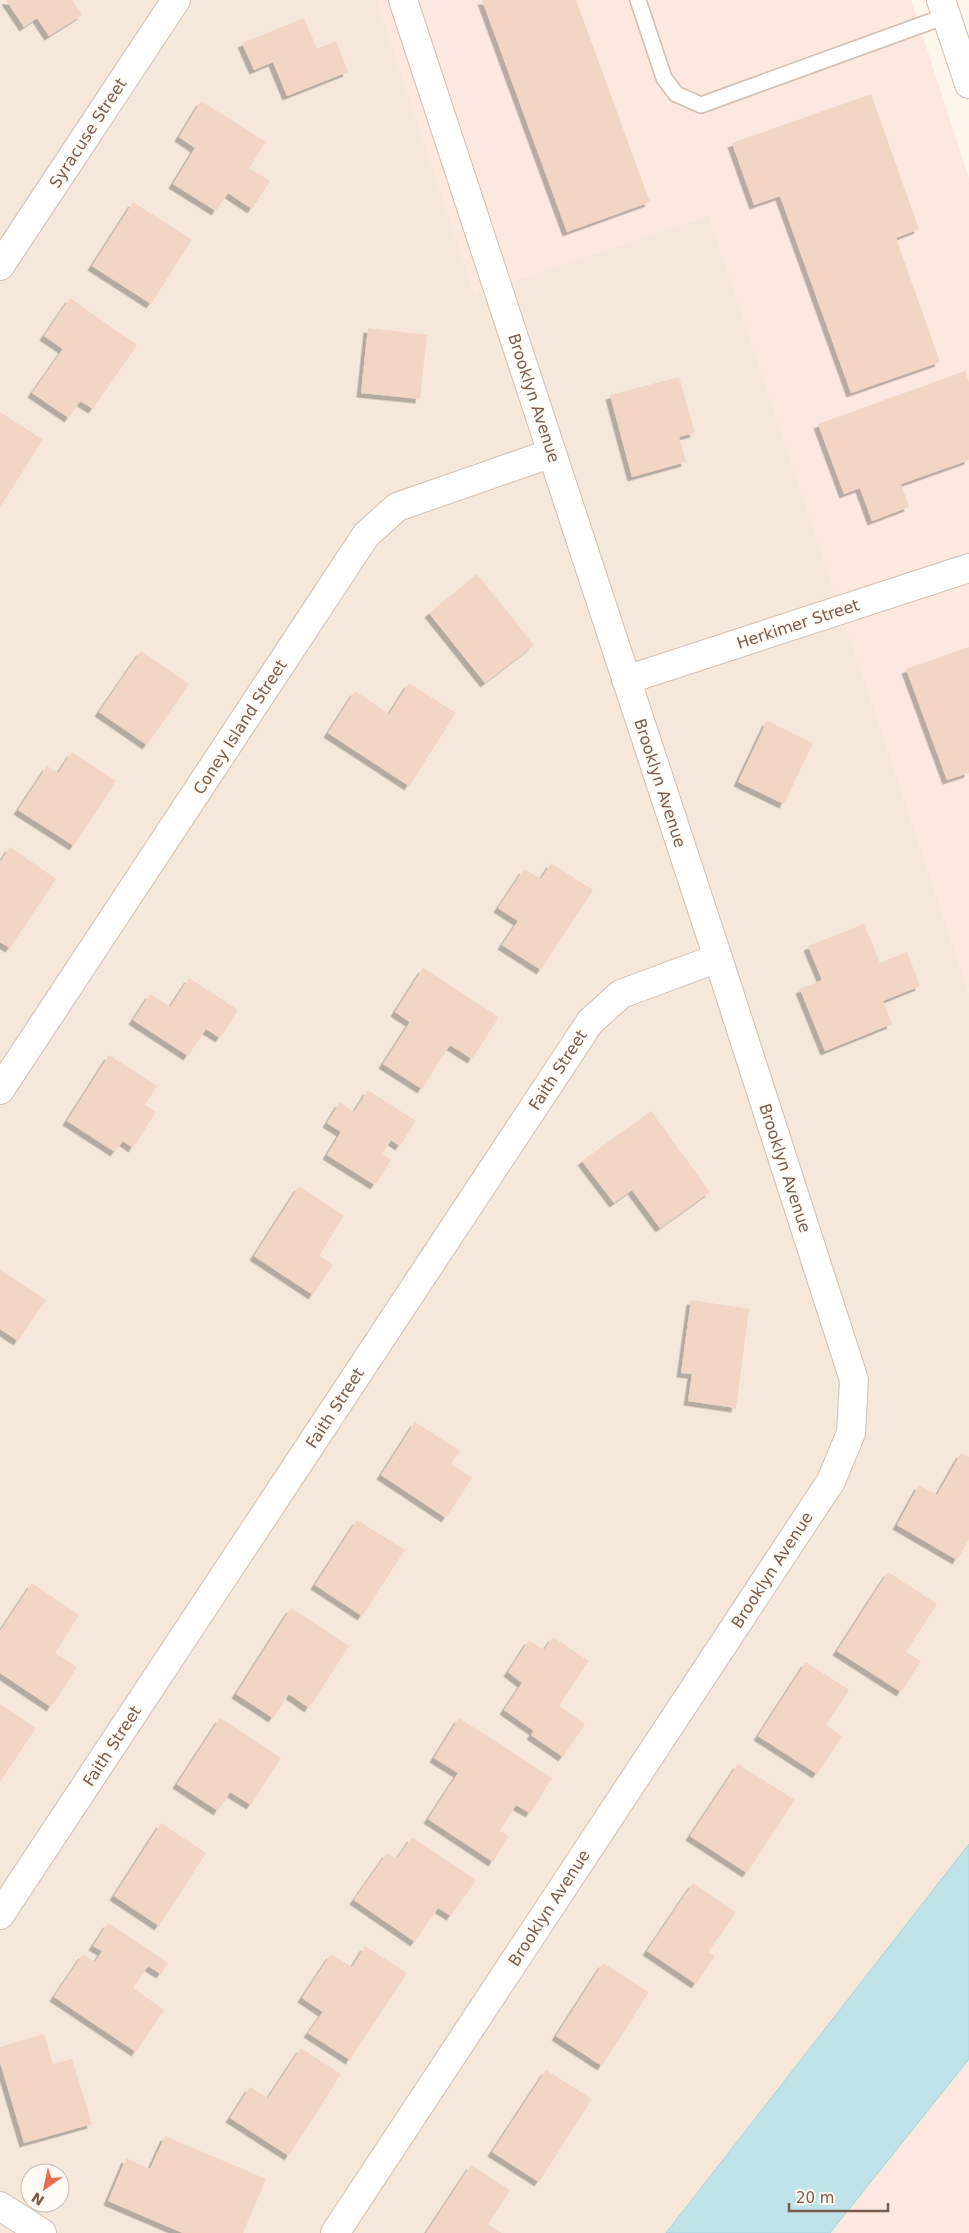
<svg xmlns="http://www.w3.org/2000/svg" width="969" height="2233" font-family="'DejaVu Sans',sans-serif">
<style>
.residential{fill:#f5e8da;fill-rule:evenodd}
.commercial{fill:#fde8e0}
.water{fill:#bfe3e8;stroke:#a5d3da}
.building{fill:#f3d5c3;filter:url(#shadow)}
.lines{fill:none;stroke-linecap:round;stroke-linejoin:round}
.service-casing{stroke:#d1beb0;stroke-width:18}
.minor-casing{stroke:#d1beb0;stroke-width:30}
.service{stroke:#fff;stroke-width:15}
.minor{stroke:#fff;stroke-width:28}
.labels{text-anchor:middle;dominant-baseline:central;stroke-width:4;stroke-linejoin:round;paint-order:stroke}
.street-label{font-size:16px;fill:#7a5c4d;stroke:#fffaf3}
</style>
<defs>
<filter id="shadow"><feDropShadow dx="-4.5" dy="4.5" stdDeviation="0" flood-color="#0004"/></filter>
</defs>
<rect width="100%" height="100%" fill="#fdf6ec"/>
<path class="residential" d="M0 0H377L475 294 709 215 969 993V1844L666 2233H0ZM30 2173H60V2203H30Z"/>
<path class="commercial" d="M377 0H911L969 178V993L709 215 475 294Z
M969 2059V2233H830Z"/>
<path class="water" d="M969 1844V2059L830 2233H666Z"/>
<path class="building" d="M6 0H72L82 15 49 36 37 18 24 27Z
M482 0H576L650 202 567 232Z
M304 18 317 49 336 41 348 72 287 96 273 62 254 70 242 43Z
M871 94 919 229 896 238 940 362 851 393 780 196 754 205 732 143Z
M201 101 266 142 249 168 270 181 252 209 228 193 216 211 173 184 195 148 179 137Z
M133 202 192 240 151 304 92 266Z
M70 298 137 345 93 409 80 401 69 418 32 393 63 349 44 336Z
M368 328 427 335 420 399 361 393Z
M965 371 969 382V460L901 484 909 507 872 521 860 488 844 494 818 424Z
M679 377 695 433 679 437 686 462 632 477 610 395Z
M0 412 43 440 0 507Z
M477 574 534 645 485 683 429 613Z
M969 647V773L947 780 906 669Z
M141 651 189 684 147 745 99 712Z
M409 683 456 713 409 786 328 733 355 691 389 714Z
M767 721 813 743 784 804 738 782Z
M72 752 116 781 74 846 18 810 47 766 58 773Z
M10 847 56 879 10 948 0 942V862Z
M551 863 593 890 541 970 502 945 518 921 498 908 524 869 541 879Z
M864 924 880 963 907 952 920 986 883 1001 892 1024 825 1051 800 989 822 980 808 946Z
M423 968 499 1017 472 1059 450 1045 422 1089 383 1064 410 1022 395 1012Z
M189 978 238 1010 220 1038 206 1029 188 1056 133 1020 150 994 170 1007Z
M109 1055 157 1086 145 1105 156 1112 133 1148 123 1141 115 1152 67 1121Z
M368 1090 416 1121 400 1146 391 1140 382 1154 391 1160 375 1185 327 1155 341 1132 327 1123 340 1102 354 1112Z
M651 1111 710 1192 660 1228 632 1190 614 1203 582 1161Z
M299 1186 344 1216 319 1256 333 1265 313 1295 254 1256Z
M0 1270 46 1300 18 1341 0 1329Z
M691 1300 749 1309 736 1408 688 1401 692 1374 681 1373Z
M415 1422 460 1451 451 1464 472 1478 446 1518 381 1475Z
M961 1453 969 1457V1539L957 1560 897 1525 919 1485 937 1495Z
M357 1520 405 1550 362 1616 315 1585Z
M888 1572 937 1604 906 1652 921 1661 901 1692 837 1651Z
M32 1583 79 1615 55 1653 77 1667 51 1707 0 1673V1631Z
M291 1608 349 1646 309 1708 289 1694 273 1718 236 1694Z
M553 1637 589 1661 559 1706 585 1724 563 1757 531 1735 534 1731 504 1710 522 1683 508 1672 529 1640 544 1650Z
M806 1662 849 1690 826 1725 842 1736 817 1774 758 1736Z
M0 1704 36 1728 0 1782Z
M220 1718 281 1758 251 1805 230 1792 218 1811 177 1784Z
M459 1718 552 1778 530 1813 516 1805 500 1831 509 1836 493 1862 428 1819 458 1773 434 1758Z
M738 1764 795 1800 747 1873 690 1836Z
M161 1823 206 1853 159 1926 114 1896Z
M412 1837 476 1880 451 1916 438 1908 415 1942 354 1900 387 1853 397 1859Z
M693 1883 736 1913 708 1952 715 1956 696 1984 647 1951Z
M108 1923 168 1963 161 1974 148 1966 133 1988 164 2010 136 2052 54 1997 83 1954 95 1962 102 1951 93 1946Z
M365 1946 407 1973 350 2060 308 2033 323 2012 302 1998 331 1954 352 1967Z
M603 1963 649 1992 602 2066 556 2036Z
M44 2034 53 2064 72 2059 92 2124 24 2143 0 2062V2047Z
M301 2048 341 2074 289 2156 230 2118 250 2087 268 2098Z
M546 2070 592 2099 539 2182 492 2152Z
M165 2136 266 2179 243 2233H183L108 2201 126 2158 150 2169Z
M471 2165 510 2190 488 2224 502 2233H426Z"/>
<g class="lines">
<g class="service-casing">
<path id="service" d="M638 0 664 78 676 94 701 105 946 16"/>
</g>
<g class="minor-casing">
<path id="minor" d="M941 0 969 84
M0 266 176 0
M626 680 969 568
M0 1090 366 535 397 507 552 453
M0 1915 590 1022 621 994 718 958
M0 2206 42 2233
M335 2233 831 1481 851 1433 854 1380 718 958 403 0"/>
</g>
<use href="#service" class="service"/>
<use href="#minor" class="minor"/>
</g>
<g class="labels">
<g class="street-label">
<text transform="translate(88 133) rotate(-57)">Syracuse Street</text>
<text transform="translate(534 398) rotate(72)">Brooklyn Avenue</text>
<text transform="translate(798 624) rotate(-18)">Herkimer Street</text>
<text transform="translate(240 727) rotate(-57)">Coney Island Street</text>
<text transform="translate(660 783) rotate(72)">Brooklyn Avenue</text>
<text transform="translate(558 1070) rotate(-57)">Faith Street</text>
<text transform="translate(785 1168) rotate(72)">Brooklyn Avenue</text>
<text transform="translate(335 1408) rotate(-57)">Faith Street</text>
<text transform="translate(772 1570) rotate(-57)">Brooklyn Avenue</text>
<text transform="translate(112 1746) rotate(-57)">Faith Street</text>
<text transform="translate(549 1908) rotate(-57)">Brooklyn Avenue</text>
</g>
</g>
<g transform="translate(45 2188) rotate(213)"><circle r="24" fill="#fffaf3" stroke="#cabbb1"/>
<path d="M0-4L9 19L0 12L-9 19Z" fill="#e76f51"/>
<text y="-8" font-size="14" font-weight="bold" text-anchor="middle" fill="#7a5c4d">N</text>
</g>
<path d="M789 2203v8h99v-8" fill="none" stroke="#7a5c4d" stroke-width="2.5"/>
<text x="796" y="2203" font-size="15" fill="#7a5c4d" stroke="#fffaf3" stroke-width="4" paint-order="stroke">20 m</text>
</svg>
